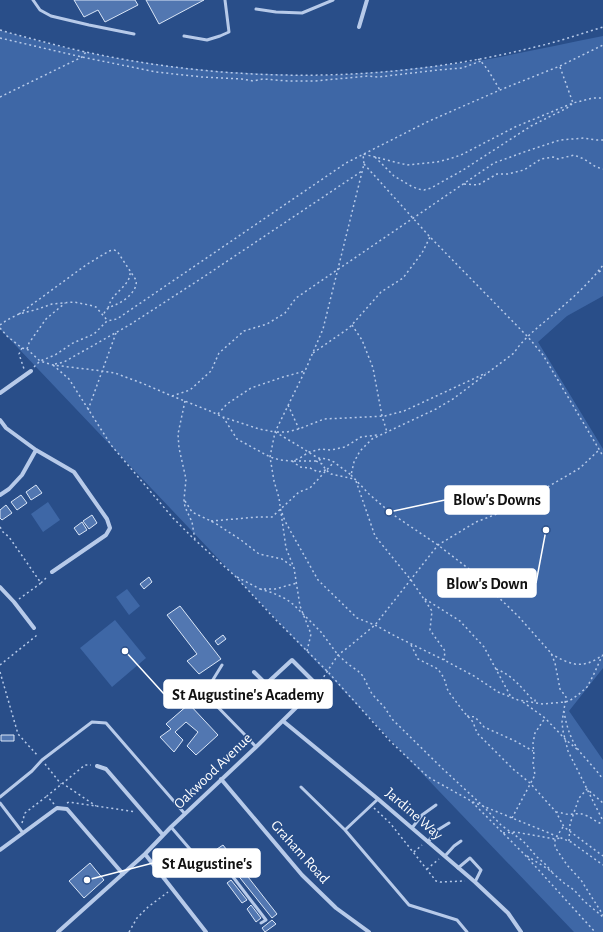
<svg xmlns="http://www.w3.org/2000/svg" width="603" height="932" font-family="'Alegreya Sans',sans-serif">
<style>
.green{fill:#3e67a6}
.building{fill:#5277b1;stroke:#dae6f7}
.lines{fill:none;stroke-linecap:round;stroke-linejoin:round}
.path{stroke:#b7cae9;stroke-width:1.5;stroke-dasharray:2 3;stroke-linecap:butt}
.service{stroke:#b7cae9;stroke-width:3}
.minor{stroke:#b7cae9;stroke-width:4}
.labels{text-anchor:middle;dominant-baseline:central;stroke-width:3;stroke-linejoin:round;paint-order:stroke}
.street-label{font-size:15px;fill:#fff;stroke:#294e89}
.leader{fill:none;stroke:#fff;stroke-width:1.5}
.callout-dot{fill:#fff;stroke:#294e89;stroke-width:1.5}
.callout{fill:#fff;stroke:#fff;stroke-width:1.5}
.callout-label{font-size:16px;text-anchor:middle;font-weight:bold;fill:#111}
</style>
<rect width="100%" height="100%" fill="#294e89"/>
<path class="green" d="M0 30C87 57 181 71 272 74 293 75 315 76 336 75 369 73 402 70 434 66 448 64 463 63 477 61 519 54 561 44 603 36V296L567 316 538 342 603 449V668L569 711 603 760V932H574L437 789 0 329Z
M48 502 60 520 43 532 31 514Z
M127 589 140 606 129 615 116 597Z
M115 620 146 658 112 687 80 648Z"/>
<path class="building" d="M74 0H135L138 5 105 22 98 10 84 17Z
M146 0H204L159 24Z
M36 485 42 493 31 500 26 492Z
M21 495 27 503 17 510 11 502Z
M6 505 12 513 2 520 0 518V510Z
M92 515 97 523 89 529 83 521Z
M82 522 87 530 79 535 74 528Z
M149 577 152 582 144 589 140 584Z
M180 606 221 659 199 674 187 661 197 654 167 615Z
M223 635 226 639 218 645 215 641Z
M189 704 218 735 196 755 187 746 198 732 186 722 175 732 183 740 174 752 160 737 171 729 166 724Z
M1 735H14V741H1Z
M223 845 277 914 272 918 217 849Z
M90 863 104 880 84 898 69 881Z
M231 880 247 900 242 903 227 883Z
M251 905 261 918 256 922 247 909Z
M272 920 276 924 265 932 262 928Z"/>
<g class="lines">
<path class="path" d="M0 30C23 37 45 42 68 48 197 78 332 84 463 62 487 58 511 53 535 47 558 42 580 34 603 27
M0 38 82 57 156 72 202 77 242 79 253 81 263 79 288 81H315L368 76 378 77 438 70 462 68 481 61
M478 59C487 66 493 79 500 90
M560 67 573 103
M0 97 82 57 86 52
M375 157 394 176 411 186 418 189 424 190 431 188 463 170 531 126 567 108 572 104
M364 164 430 237 528 337 543 355 603 456
M464 184 478 185 497 174H508L524 170 541 159 553 157 558 159 574 155 584 159 596 167 603 169
M599 272 603 269
M108 308C109 305 110 302 112 299 118 290 131 283 130 272
M19 314 86 265 109 251 114 250 117 251 136 280C138 289 128 298 121 302 117 305 113 305 109 308 106 309 105 312 103 315
M0 325 7 320 19 314 35 310 52 304 74 302 89 305 96 307 107 320
M352 325 362 340 373 368 382 416 387 432
M0 328 7 336 22 348 27 349 40 361 53 365 102 371 115 373 144 384 172 396 210 411 223 417 259 429 275 432 299 446 313 455 318 458 327 459 334 462 351 475 354 462 360 451 372 439 436 409 453 399 514 353C523 339 536 329 549 318 568 302 588 285 603 265
M22 348 19 354 24 369
M27 349 29 343 46 319 65 303
M313 353 349 328 381 292 403 278 422 253 430 237
M55 364 64 362 131 324 205 276 362 171
M53 365 69 379 111 445 173 518 195 540 235 576 275 619 328 672 390 741 428 777 473 802 571 842 603 865
M34 367 40 361 55 355 73 343 94 334 107 321 117 319 346 163 427 122 500 90 560 66 603 45
M172 396 190 390 211 371 219 353 244 331 267 324 285 313 296 298 494 163 527 151 560 140 584 138 596 140H603
M185 401 178 434 179 448 186 479 184 500 185 507 192 522 195 540
M288 405 299 429
M88 410 116 333
M218 414 227 404 251 388 283 377 305 371
M223 417 237 439 270 457 280 460 292 461 300 458 309 452 321 449 331 450 345 447 361 437 377 435
M277 432H287L299 429 324 419 385 416 404 411 486 373
M292 461 300 467 310 468 318 472 326 470
M294 461H316L322 459
M316 461 322 464 326 470 331 474 354 479
M351 475 369 494 392 514 438 545 469 569 518 616 551 653 555 663 560 689 566 697 562 722 563 731 568 751 603 821
M356 481 375 536 411 580 432 611 430 630 445 651 444 660
M185 501 192 512 215 523 241 540 259 554 282 559 293 567
M282 513 285 521 291 532 318 580 357 618 375 625 395 636 444 660 474 676 498 692 518 700 543 704 565 702 569 701 578 695 587 687 593 676 602 656
M211 521 258 517H272L299 492 310 488 334 462
M0 527 3 532 9 537 41 583 19 599
M237 577 260 589H275L297 583
M41 583 48 576
M260 589 273 593 286 599 294 605 321 632 338 655 348 664 358 671 363 676 372 694 385 708 392 719 443 769 483 806 501 825 523 841 537 857 545 864 552 872
M425 599 460 621 484 647 511 697
M411 645 418 659 438 669 444 678 448 691 463 711 473 722 477 733 513 769 530 783 556 812 564 827 603 856
M307 651 311 634 300 606 294 568 286 548 279 498 274 481 270 457 275 432 305 371 323 329 364 164 363 154 407 165 437 162 449 159 461 155 515 127 573 103 593 98H603
M551 654C559 658 572 666 582 664 589 664 597 659 603 655
M0 665 36 636V634
M496 669C512 675 521 687 532 699L535 700V702
M0 672 18 734 38 756
M321 681 338 655 351 645 375 625 438 545 476 522 510 509 580 468 599 450
M523 702 545 718 565 739 578 750
M564 711C566 725 571 741 580 752 588 761 596 770 603 779
M467 716 475 717 484 727 515 741 533 751
M45 764 61 784
M62 783 96 806
M472 802 525 855 595 932
M67 803 69 802 136 812
M54 804 47 796 85 765H91
M374 808 390 823 436 881 440 882 465 881
M556 812C559 812 562 813 566 814 572 815 579 812 585 815 593 818 595 822 603 824
M512 818 535 775 533 763 534 756 533 743 535 733 545 718
M22 823 25 813 47 796
M563 827 555 839V847L567 865 581 880 603 915
M503 833 515 832 555 839 561 838
M569 841 570 824 579 798 587 789 603 803
M414 852 422 845
M527 856 548 869 564 883 574 890 584 901 603 917
M427 869 439 859
M129 932 137 918 148 907 168 892"/>
<path class="service" d="M33 0 40 10 51 16 89 25 134 34
M256 9 276 12 302 13 333 0
M184 36 207 40 220 36 229 32 225 0
M222 665 206 691 207 696 247 737 256 747
M301 787 345 830 409 905 457 920 467 932
M0 797 32 771 42 760 92 722 106 723 185 814
M0 803 23 833
M171 827 195 855 217 856 266 920 261 923
M412 828 422 815 436 805
M345 830 378 799
M428 842 436 831 449 823
M445 856 454 846 461 841
M458 868 470 858 481 870 475 882"/>
<path class="minor" d="M359 27 367 0
M0 393 31 371
M0 420 6 428 36 450 74 472 107 519 110 528 106 535 52 572
M0 495 9 489 22 475 36 450
M0 587 14 602 34 628
M283 721 378 799 475 882 508 913 521 932
M97 766 106 769 163 835
M221 779 302 875 336 908 369 932
M0 850 57 808 67 809 123 874
M145 854 206 932
M58 932 145 854 171 827 256 747 318 686 292 660 266 684 254 672"/>
</g>
<g class="labels">
<g class="street-label">
<text transform="translate(213 771) rotate(-44)">Oakwood Avenue</text>
<text transform="translate(414 814) rotate(41)">Jardine Way</text>
<text transform="translate(300 852) rotate(48)">Graham Road</text>
</g>
</g>
<path class="leader" d="M389 512L445 500M546 530L536 583M125 651L164 694M87 880L153 863"/>
<g class="callout-dot">
<circle cx="389" cy="512" r="4"/>
<circle cx="546" cy="530" r="4"/>
<circle cx="125" cy="651" r="4"/>
<circle cx="87" cy="880" r="4"/>
</g>
<g class="callout">
<rect x="445" y="486" width="104" height="28" rx="4"/>
<rect x="438" y="569" width="98" height="28" rx="4"/>
<rect x="164" y="680" width="168" height="28" rx="4"/>
<rect x="153" y="849" width="107" height="28" rx="4"/>
</g>
<g class="callout-label">
<text x="497" y="505">Blow's Downs</text>
<text x="487" y="589">Blow's Down</text>
<text x="248" y="700">St Augustine's Academy</text>
<text x="207" y="869">St Augustine's</text>
</g>
</svg>
